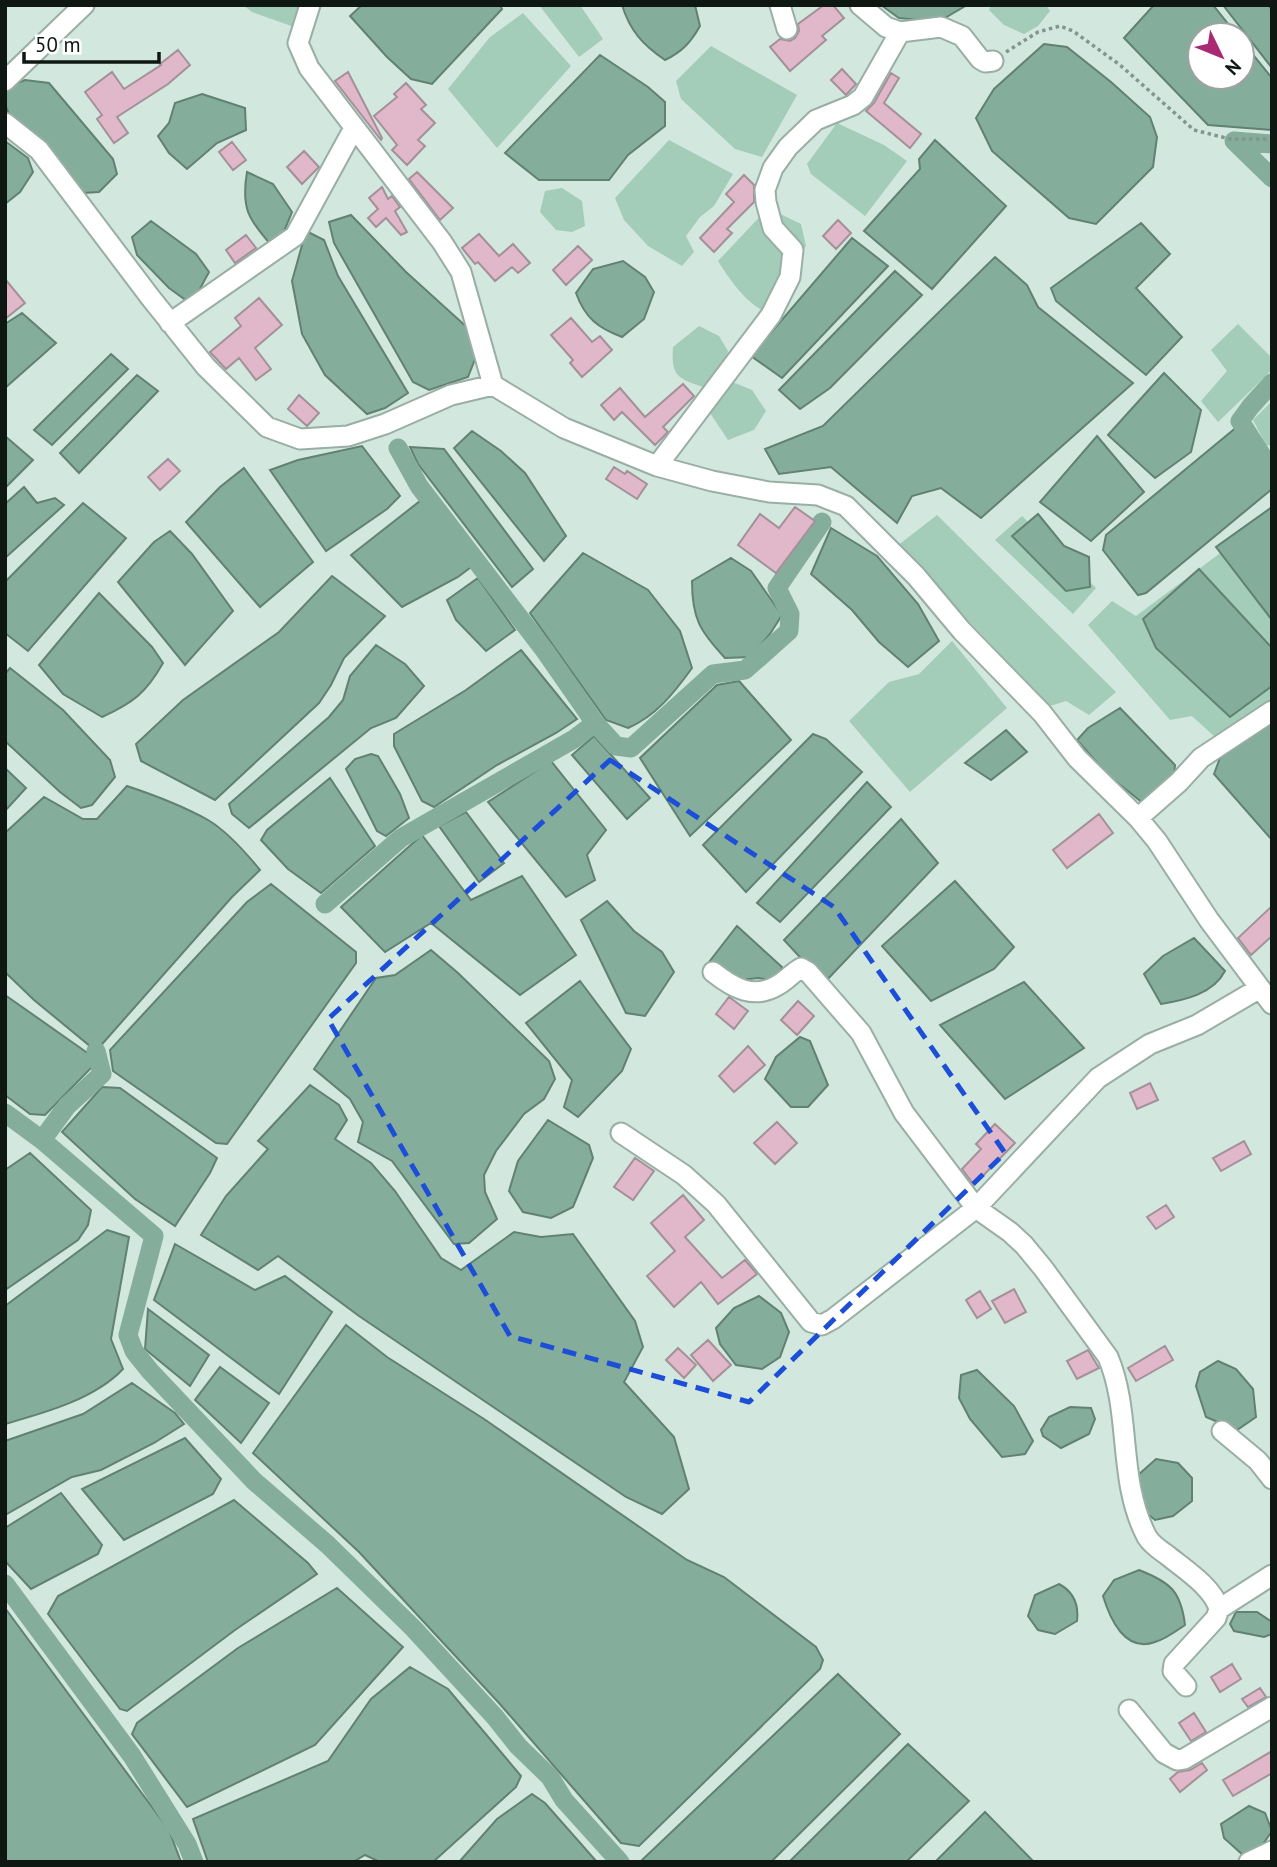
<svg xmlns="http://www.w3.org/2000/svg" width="1277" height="1867" font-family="'PT Sans',sans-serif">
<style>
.green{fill:#a3ccb9}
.water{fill:#84ae9b;stroke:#618172;stroke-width:2}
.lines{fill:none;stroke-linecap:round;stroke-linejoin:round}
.canal{stroke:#84ae9b;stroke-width:19}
.building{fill:#e1b7ca;stroke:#a49099;stroke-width:2}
.minor-casing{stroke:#99aea4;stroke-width:23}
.path{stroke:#84958d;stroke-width:3.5;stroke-dasharray:3.5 3.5;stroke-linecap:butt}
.minor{stroke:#fff;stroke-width:19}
.marked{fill:none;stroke:#1d4ed8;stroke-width:5;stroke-dasharray:14 9;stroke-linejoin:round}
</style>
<rect width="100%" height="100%" fill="#d2e8de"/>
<path class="green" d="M243 5H313L297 28 252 12Z
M539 5H580L603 39 579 57Z
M991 5H1046L1050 11 1038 26 1024 34 1004 25 989 10Z
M523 13 571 66 497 148 448 89 490 37Z
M711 46 797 95 762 157 735 149 681 99 676 81Z
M837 123 884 145 907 161 865 216 811 174 807 164Z
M669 140 733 174 714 206 700 217 686 236 694 252 682 266 648 246 624 220 615 198Z
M562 188 582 201 585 226 572 232 556 230 540 212 545 191Z
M768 208 801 224 806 246 793 265 771 315C747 305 732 283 718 261Z
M1238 324 1272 358V370L1218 422 1201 401 1227 371 1211 350Z
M699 326 719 336 728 351 723 373 703 387C677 378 671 376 673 347Z
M730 381 752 390 766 411 754 430 728 440 708 410Z
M1272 401V446L1266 445 1253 420Z
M937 515 1116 692 1089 715 1066 701 1050 706 897 546Z
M1022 516 1096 588 1073 614 995 540Z
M1272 517V701L1216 738 1192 716 1170 720 1088 625 1112 601 1136 616 1247 533Z
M952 641 1007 708 910 792 849 721 889 682 919 674Z"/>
<path class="water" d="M362 5H500L502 9 432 84 411 79 387 57 350 16Z
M622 5H695L700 26C691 42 682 52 665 60 643 45 630 31 622 5Z
M881 5H967L938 22 899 18Z
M1154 5H1213L1237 35H1200V77H1242V41L1272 78V130L1208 125 1124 38Z
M1223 5H1268L1272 10V68Z
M1044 44 1067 47 1111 82 1150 117 1157 137 1153 167 1096 224 1069 218 992 151 976 118 994 89Z
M600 55 648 87 665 102V126L628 155 609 180H539L505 153Z
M25 80 49 83 113 159 117 174 99 192 83 193 9 114 5 104V91L10 86Z
M202 94 245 108 246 130 217 143 187 169 169 153 158 136 169 123 175 103Z
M935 140 1006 206 932 289 864 231 920 169 919 159Z
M5 141 28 158 33 172 20 192 5 204Z
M247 172 273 184 292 212 283 234 272 246C248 219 241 208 247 172Z
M351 215 406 272 469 329 479 349 468 377 429 390 413 382 334 243 329 222Z
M151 221 196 254 209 272 196 296 187 301 169 288 137 255 132 237Z
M1141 223 1170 254 1136 288 1182 337 1146 375 1056 301 1051 288Z
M306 231 324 240 338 276 408 393 385 408 367 414 325 375 302 334 292 281Z
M852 238 888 266 782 378 751 356Z
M995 257 1027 285 1038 307 1133 383 981 518 941 488 912 496 897 523 831 467 779 474 765 449 823 426Z
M623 261 645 277 654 292 644 319 622 337C598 328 585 318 576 293L593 269Z
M895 271 922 295 830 388 800 409 779 390Z
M22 313 56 343 5 388V324Z
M111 354 128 369 52 445 34 430Z
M1164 373 1201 410 1191 452 1155 478 1108 435Z
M137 375 158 391 79 473 60 453Z
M1238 426 1272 481V489L1146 593 1138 595 1103 550 1106 535Z
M472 431 501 451 525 473 566 536 544 561 454 448Z
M5 436 33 460 5 488Z
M1097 436 1144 492 1091 541 1040 502Z
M362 446 400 496 387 509 326 551 270 470 298 460Z
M410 447 444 449 533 569 512 587 418 464Z
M244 468 313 562 260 607 186 522 220 487Z
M24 487 37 503 55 498 64 505 5 558V504Z
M420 501 471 567 458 577 402 607 351 555Z
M83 503 126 538 28 651 5 633V582Z
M1272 507V620L1216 547Z
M1038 514 1064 546 1089 557 1090 587 1066 591 1012 536Z
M831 528 877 556 918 604 939 641 908 667 879 642 852 610 811 574Z
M170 531 192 554 233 611 185 665 118 582 154 542Z
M583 553 648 590 680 631 692 668C674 693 656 716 628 728L606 720 530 613Z
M731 558 751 571 782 615 770 634 750 657 725 658C700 631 692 619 692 581Z
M1199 569 1272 648V686L1230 717 1156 648 1143 619Z
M332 576 385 616 344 658 331 685 319 703 215 800 141 761 136 744 183 700 279 632Z
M478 578 515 630 486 651 456 620 447 600Z
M99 593 152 647 163 663C146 693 133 703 102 717L63 694 39 665Z
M376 645 405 664 424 686 396 718 371 728 249 828 232 814 229 804 329 717 343 700 350 676Z
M521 650 577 719 556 733 497 765 434 807 422 801 394 746V734L466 690Z
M10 668 63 710 110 760 115 777 92 805 81 808 60 792 5 741V674Z
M739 681 791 740 690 836 640 758 717 685Z
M1120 708 1175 765 1174 777 1144 804 1108 775 1077 740 1088 728Z
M1272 723V840L1214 774 1220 758Z
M1006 730 1027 752 991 780 965 763Z
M813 734 826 739 862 772 746 892 703 845Z
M594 736 650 798 627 819 572 755Z
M371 754 378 756 400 794 409 818 386 836 377 831 346 769 355 759Z
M551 761 606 830 587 855 595 880 566 897 488 802Z
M5 768 26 788 5 811Z
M330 778 375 846 321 893 288 869 261 840 267 830Z
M867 782 891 807 780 922 757 903Z
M127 786C154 795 183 806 208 820 225 830 247 854 260 870L232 897 96 1051 34 1000 5 972V833L44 797 83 819H97Z
M466 812 504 863 479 882 439 826Z
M901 819 938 863 824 983 784 940Z
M422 835 471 900 522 876 576 955 520 995 431 923 385 952 341 907Z
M955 881 1014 947 994 969 931 1001 882 946Z
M271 884 356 952V963L227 1144 216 1143 113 1071 110 1050 247 902Z
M607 901 634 931 662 952 674 972 645 1016 626 1013 581 920Z
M737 926 782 967 777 981 758 978 731 981 709 962Z
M1194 938 1225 971C1213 994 1185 1000 1161 1004L1144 974 1163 956Z
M431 950 458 973 549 1061 555 1079 544 1099 524 1114 496 1151 484 1175 485 1192 497 1219 469 1243 454 1244 392 1161 358 1142 363 1122 350 1099 314 1069 376 978 395 975Z
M580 981 631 1049 622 1071 578 1117 564 1107 572 1080 526 1023Z
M1024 982 1084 1048 1005 1099 940 1025Z
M5 995 89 1054 92 1067 45 1115 30 1114 5 1095Z
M800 1037 810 1041 828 1085 808 1107H791L765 1079 776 1057Z
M310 1085 339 1105 347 1120 335 1139 371 1163 395 1191 441 1258 461 1270 514 1232 541 1237 573 1234 635 1321 643 1347 624 1382 674 1437 689 1489 662 1514 626 1497 359 1316 278 1256 258 1270 201 1235 226 1196 268 1149 258 1141Z
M102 1087 120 1088 217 1158 210 1173 175 1226 135 1199 62 1132Z
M548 1120 589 1145 593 1158 573 1207 551 1218 523 1212 509 1191 518 1161Z
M30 1153 91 1210 88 1225 78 1240 5 1290V1170Z
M107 1230 129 1237 111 1339 123 1369C95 1399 44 1413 5 1424V1306Z
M175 1244 255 1290 285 1276 332 1312 279 1394 154 1300Z
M759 1296 781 1313 789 1332 780 1357 762 1369 736 1365 720 1344 716 1328 734 1308Z
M148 1309 209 1355 190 1386 145 1349Z
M346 1325 387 1357 484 1419 687 1560 724 1577 816 1647 823 1660 820 1669 639 1846 621 1843 499 1703 359 1552 253 1453Z
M1218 1361 1236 1369 1253 1389 1256 1417 1237 1430 1206 1417 1196 1386 1200 1372Z
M220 1367 269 1403 241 1443 195 1400Z
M977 1370 1014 1406 1033 1441 1025 1454 1002 1457 970 1419 959 1398 961 1375Z
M132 1383 175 1413 184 1424 154 1443 101 1470 72 1477 5 1515V1441L83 1414Z
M1070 1407 1091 1408 1095 1419 1089 1434 1061 1448 1043 1436 1041 1430 1049 1417Z
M185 1438 221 1479 213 1494 124 1540 82 1489Z
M1156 1459 1178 1463 1192 1478V1501L1173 1516 1155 1520 1138 1506 1137 1476Z
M61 1493 102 1545 98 1554 31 1589 5 1561V1528Z
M234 1500 308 1563 317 1574 235 1630 127 1711 120 1709 48 1614 58 1596Z
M1139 1570C1170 1582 1181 1591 1185 1625 1176 1631 1166 1639 1155 1642 1125 1653 1110 1619 1103 1596L1114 1580Z
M1059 1584C1074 1592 1079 1604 1077 1621L1055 1634 1038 1630 1028 1616 1035 1595Z
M337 1588 403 1647 315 1745 187 1807 132 1734 137 1723 238 1648Z
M5 1608 169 1830 181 1862H5Z
M1236 1612H1257L1272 1622V1634L1264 1637 1234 1631 1230 1624Z
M410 1667 448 1689 521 1776 516 1787 433 1862H380L365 1855 353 1862H208L193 1819 328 1761 371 1699Z
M838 1674 900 1734 771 1862H644L642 1860Z
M908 1744 969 1801 906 1862H789Z
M532 1794 545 1803 597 1862H459L497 1819Z
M1249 1806 1265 1813 1272 1831 1261 1847 1244 1856 1224 1838 1221 1824Z
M985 1812 1034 1862H935Z"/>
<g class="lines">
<path class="canal" d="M1272 144 1234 141 1272 178
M1272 383 1251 406 1240 421 1272 471
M398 448 419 486 545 651 595 723 616 746 631 748 713 674 745 670 789 631 790 614 777 588 822 522
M325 904 401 838 574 739 595 723
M5 1113 42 1140 154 1236 128 1335 134 1351 150 1371 254 1481 328 1545 413 1628 495 1717 518 1746 550 1777 564 1800 620 1862
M42 1140 67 1106 102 1074 96 1051
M5 1584 132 1756 187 1844 194 1862"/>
</g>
<path class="building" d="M824 5H833L844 18 822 36 826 40 790 71 770 47 780 39 790 41 795 38 799 31 798 24Z
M178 50 190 65 168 84 117 117 128 133 114 143 97 119 102 115 85 92 112 72 124 89 161 65 160 64Z
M842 69 856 84 846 95 831 80Z
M348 72 382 138 381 140 335 81Z
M891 73 899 78 884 103 921 134 910 148 866 111 874 103Z
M406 83 426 105 421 109 435 123 418 140 425 146 407 165 392 150 397 145 374 116 397 97 394 94Z
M232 142 246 160 233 170 219 152Z
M304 151 319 167 302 184 287 167Z
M417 172 453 208 440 220 409 179Z
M744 175 754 185V202L727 229 732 233 714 252 700 238 734 202 726 194Z
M382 187 388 199 392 196 400 207 395 211 407 232 401 235 386 218 376 227 368 218 378 209 369 198Z
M838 220 851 233 836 249 823 236Z
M479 234 499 256 513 244 530 263 518 273 512 267 495 281 478 262 475 264 462 248Z
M246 235 256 248 235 263 226 250Z
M578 246 592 260 566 285 553 270Z
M5 279 25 303 5 319Z
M259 298 282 325 255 348 271 369 256 380 239 358 226 369 210 352 241 326 235 318Z
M571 318 592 342 600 336 612 350 582 377 570 363 573 360 551 335Z
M683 384 694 396 663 427 668 432 655 445 622 412 614 420 601 405 620 388 645 417Z
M299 395 319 413 307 426 288 409Z
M168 459 180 471 160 490 148 477Z
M614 467 625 474 627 471 647 484 637 499 606 479Z
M795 507 815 521 776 573 738 545 760 514 779 528Z
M1099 814 1113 833 1067 868 1053 850Z
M1272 906V936L1251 955 1238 938Z
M729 997 748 1011 734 1029 716 1014Z
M798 1001 814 1016 797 1035 781 1020Z
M748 1046 765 1065 734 1092 719 1076Z
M1150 1083 1158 1100 1137 1109 1130 1093Z
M777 1122 797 1143 775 1164 754 1143Z
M995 1124 1015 1143 974 1185 962 1169 981 1149 976 1144Z
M1244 1141 1251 1154 1221 1171 1213 1158Z
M635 1158 654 1171 633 1200 614 1187Z
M683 1195 704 1220 685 1237 722 1278 745 1260 757 1274 718 1304 701 1282 674 1307 647 1276 675 1251 651 1223Z
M1166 1205 1174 1217 1156 1229 1147 1217Z
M1014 1289 1026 1312 1005 1323 992 1301Z
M980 1291 991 1309 977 1318 966 1300Z
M708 1340 731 1365 713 1381 691 1355Z
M1165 1346 1173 1360 1136 1381 1128 1368Z
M678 1348 696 1365 684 1378 666 1360Z
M1088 1350 1099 1368 1077 1379 1067 1361Z
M1232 1664 1241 1679 1220 1692 1211 1677Z
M1260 1688 1266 1697 1248 1707 1242 1699Z
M1194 1713 1206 1732 1191 1741 1179 1723Z
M1272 1751V1773L1233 1796 1223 1780Z
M1202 1763 1207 1770 1180 1792 1170 1779 1178 1772 1190 1770Z"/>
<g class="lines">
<g class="minor-casing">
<path id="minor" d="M310 5 298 43 309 68 442 242 461 272 493 385
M780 5 787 29
M860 5 886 27 900 32 941 27 962 36 980 59 985 62 993 61
M5 81 84 5
M5 123 39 150 150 297 206 367 267 427 300 439 348 436 385 424 451 395 493 385 564 428 657 466 712 481 769 492 818 495 846 506 916 576 962 631 1042 713 1077 758 1138 818 1157 841 1209 920 1272 1004
M170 323 295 236 354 128
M657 466 771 315 790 277 793 250 773 228 766 202 765 190 773 168 788 147 816 120 853 105 863 97 900 32
M1138 818 1179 782 1201 758 1272 711
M713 972C733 988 754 1000 778 985 787 980 792 973 801 968L808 972 861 1033 904 1113 976 1208 1010 1232 1024 1245 1043 1268 1108 1357C1132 1414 1117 1480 1147 1537 1152 1545 1160 1550 1167 1555 1184 1569 1213 1587 1219 1609L1216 1618 1174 1664 1173 1671 1186 1686
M621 1133 684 1175 716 1204 811 1322 822 1325 833 1319 976 1208 1098 1078 1150 1044 1197 1025 1260 988
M1222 1431 1258 1461 1272 1479
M1219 1609 1272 1575
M1129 1710 1164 1753 1177 1760 1184 1759 1272 1707
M1249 1862 1272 1851"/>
</g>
<path class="path" d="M1006 52 1038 32 1060 26 1073 31 1120 65 1194 130 1230 139H1272"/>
<use href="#minor" class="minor"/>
</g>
<path class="marked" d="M610 760 834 907 1005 1153 749 1402 510 1336 328 1019Z"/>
<rect width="1277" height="1867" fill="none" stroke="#0f1713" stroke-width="14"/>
<g transform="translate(1221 56) rotate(133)"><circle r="33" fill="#ffffff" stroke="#9fa2a1" stroke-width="2"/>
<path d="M0-5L12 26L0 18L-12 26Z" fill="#aa2975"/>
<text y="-10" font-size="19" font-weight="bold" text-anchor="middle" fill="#0f1713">N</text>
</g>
<path d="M24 52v10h135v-10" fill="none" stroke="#0f1713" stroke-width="3.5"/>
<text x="35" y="52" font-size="21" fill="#0f1713" stroke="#ffffff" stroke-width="5" paint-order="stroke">50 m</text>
</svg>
